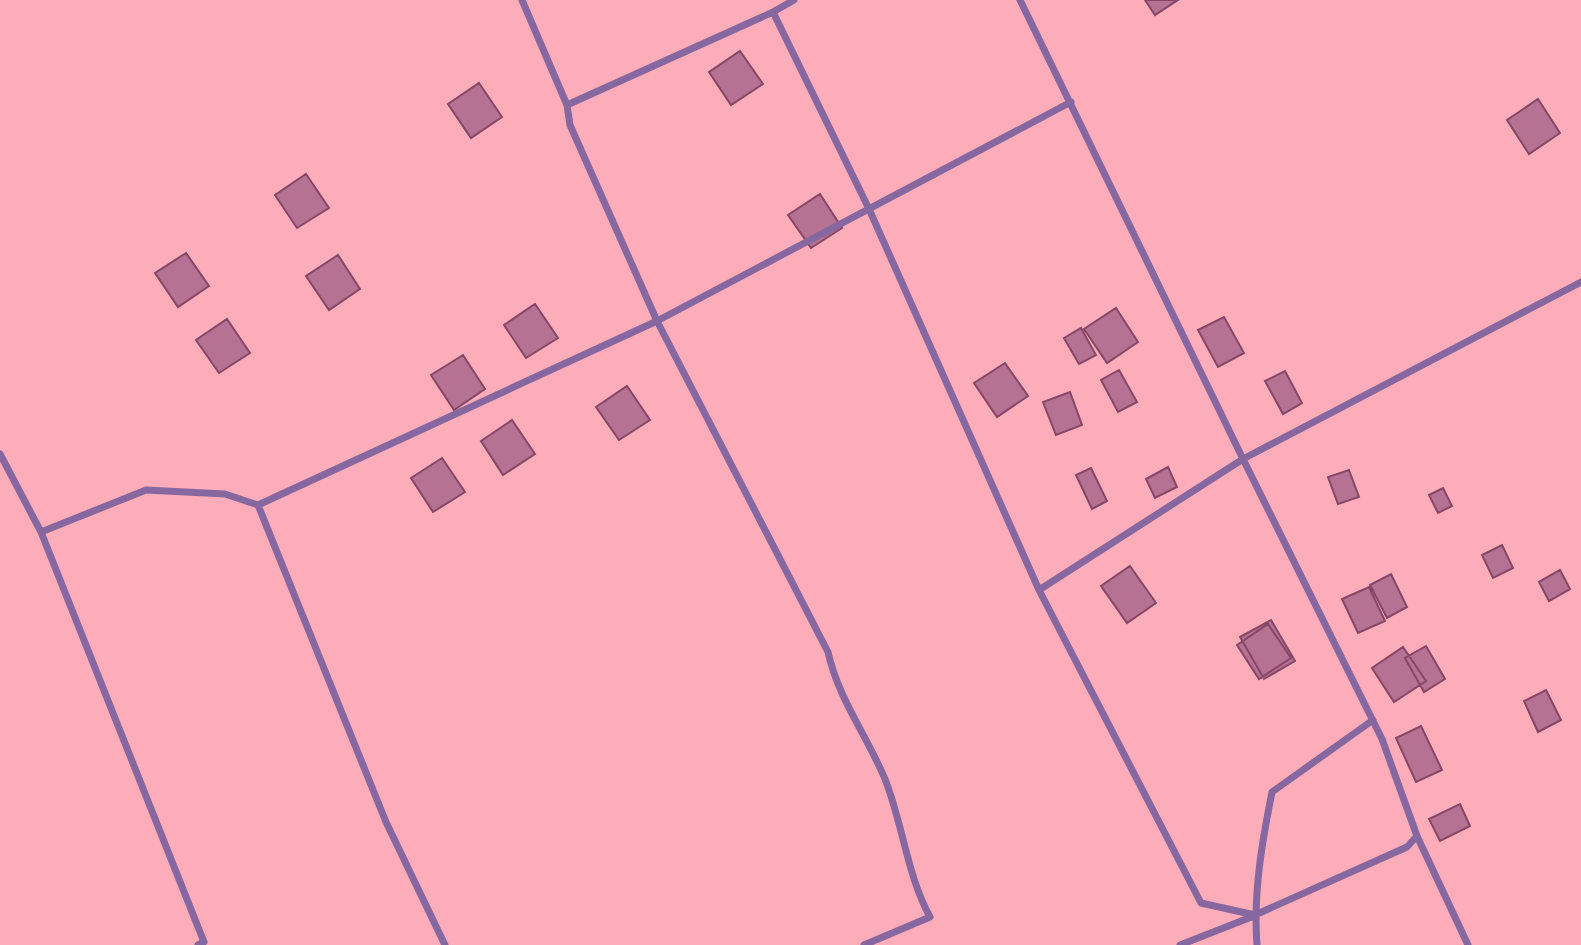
<svg xmlns="http://www.w3.org/2000/svg" width="1581" height="945" font-family="'PT Serif',serif">
<style>
.building{fill:#b57292;stroke:#864767;stroke-width:2}
.lines{fill:none;stroke-linecap:round;stroke-linejoin:round}
.minor{stroke:#87679f;stroke-width:7}
</style>
<rect width="100%" height="100%" fill="#fdadb9"/>
<path class="building" d="M1145 0H1178L1155 15Z
M740 51 763 84 731 105 709 72Z
M479 83 502 117 471 138 448 104Z
M1538 99 1560 133 1529 154 1507 120Z
M306 174 329 208 297 228 275 195Z
M820 194 842 228 811 248 788 215Z
M186 253 209 286 178 307 155 273Z
M338 255 360 289 329 310 306 276Z
M535 304 558 338 526 358 504 325Z
M1116 308 1138 342 1107 363 1084 329Z
M1224 317 1244 353 1218 367 1198 330Z
M227 319 250 353 219 373 196 340Z
M1081 328 1096 355 1079 364 1064 338Z
M463 355 485 389 454 410 431 375Z
M1005 363 1028 396 997 417 974 383Z
M1119 370 1137 402 1118 412 1101 380Z
M1285 371 1302 403 1283 414 1265 381Z
M627 386 650 420 619 440 596 407Z
M1070 392 1082 425 1056 435 1043 402Z
M512 420 535 454 503 475 481 441Z
M442 458 465 492 433 512 411 478Z
M1168 467 1177 487 1155 498 1146 479Z
M1091 468 1107 501 1092 509 1076 475Z
M1349 470 1359 497 1338 504 1328 477Z
M1443 488 1452 506 1438 513 1429 495Z
M1502 545 1513 568 1493 578 1482 555Z
M1130 566 1156 603 1127 623 1101 586Z
M1560 570 1570 589 1549 601 1539 582Z
M1391 574 1407 607 1387 618 1370 585Z
M1369 587 1385 621 1358 633 1342 599Z
M1271 620 1295 661 1264 679 1240 637Z
M1268 624 1291 658 1259 679 1237 645Z
M1426 646 1445 679 1424 692 1405 658Z
M1403 647 1426 681 1394 702 1372 668Z
M1546 690 1561 720 1538 732 1524 701Z
M1421 726 1442 770 1416 782 1396 738Z
M1460 804 1470 826 1440 841 1429 819Z"/>
<g class="lines">
<path class="minor" d="M522 0 567 105 570 125 657 321 828 652C838 698 867 736 885 779 903 825 907 875 930 917L864 945
M1020 0 1243 459 1382 739 1417 836 1468 945
M773 12 869 209 1039 590 1201 903 1255 915 1407 847 1417 836
M567 105 773 12 794 0
M0 454 41 532 204 942 198 945
M258 505 386 822 445 945
M41 532 146 490 225 494 258 505 657 321 1071 102
M1039 590 1243 459 1581 282
M1180 945 1254 916
M1257 945C1253 894 1262 842 1272 792L1373 720"/>
</g>
</svg>
